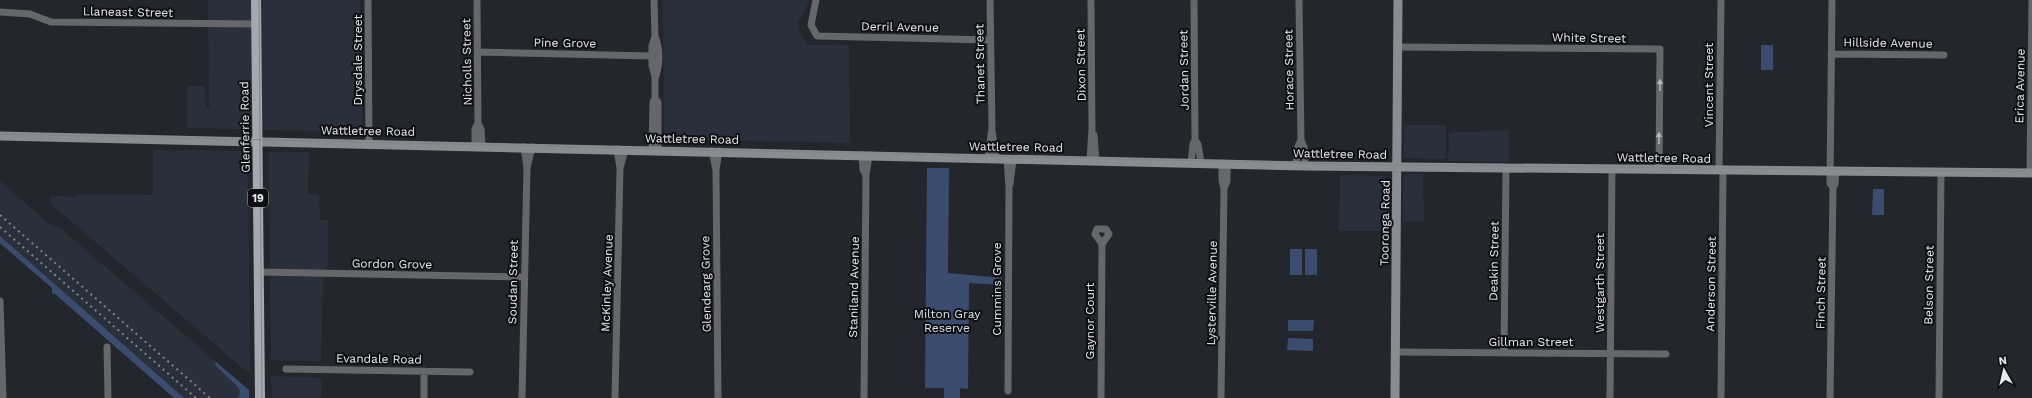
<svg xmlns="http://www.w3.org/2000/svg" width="2032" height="398" font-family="'Work Sans',sans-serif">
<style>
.built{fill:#2a303b}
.green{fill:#3b4c6e}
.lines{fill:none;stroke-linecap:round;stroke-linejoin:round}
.minor{stroke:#65676a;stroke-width:7}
.secondary{stroke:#898c91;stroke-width:9}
.primary{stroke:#a5a8af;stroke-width:10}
.tram{stroke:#828489;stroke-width:1}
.rail{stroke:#828489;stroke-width:2;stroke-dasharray:2 4;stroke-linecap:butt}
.oneway{fill:#b3b5b9}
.labels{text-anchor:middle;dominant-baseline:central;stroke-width:4;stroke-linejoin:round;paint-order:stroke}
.shield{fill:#0e0f12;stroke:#a6a8ab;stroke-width:1}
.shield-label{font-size:11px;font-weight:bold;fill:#e7e9ed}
.street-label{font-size:12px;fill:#e7e9ed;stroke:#0e0f12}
.park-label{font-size:12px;fill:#d7e0f1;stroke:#0e0f12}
</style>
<rect width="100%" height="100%" fill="#23262c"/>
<path class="built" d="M208 0H360L362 132 187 128V86H205L206 108H209Z
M663 0H808L806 8 798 23 800 32 808 45H849L850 143 667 139 664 137Z
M1404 125H1446V159L1404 158Z
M1509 130V162L1448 161 1449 133Z
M153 150 246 151 248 152 250 371H246L51 204V196L76 197 78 194 153 195Z
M271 152H309L308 194 319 195 320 219 328 220V264L323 282 321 361 271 360 269 166V154Z
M1407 174H1423L1424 221 1403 222V178Z
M1340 175 1385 176 1386 231H1339Z
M0 181 49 224 60 228 249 390V398H176L58 294 52 293V288L0 244Z
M271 376 322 378 321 398H272Z"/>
<path class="green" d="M1761 45H1773V70H1761Z
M927 168H949L948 273 1002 278V285L969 283 968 389 960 388V398H944V388H925Z
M1873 189H1884V215H1872Z
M0 236 184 398H174L55 294 52 293V288L0 243Z
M1290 249H1302V275H1290Z
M1305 249H1317V275H1305Z
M1288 320H1314L1313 331H1288Z
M1288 338 1313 339V351L1287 350Z
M216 362 249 390V398H238L240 393 239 388 215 365Z"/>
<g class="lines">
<path class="minor" d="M368 0 369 143
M477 0 478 123 481 129 482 146
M654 0 655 36 652 46V65L655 77V99L658 102V150
M816 0 811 25 817 36 990 40
M0 12 30 14 51 22 257 24
M655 36C660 49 660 63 656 76
M1398 47 1660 49 1659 170
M478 52 652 56
M1831 54 1944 55
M992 130 996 158
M1094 135 1096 161
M1195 140 1198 144 1201 163
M1301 140 1304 147 1305 166
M475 146V129L478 123
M524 147 527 168
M652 150 653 102 655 99
M712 151 716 170
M862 155 863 170 866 175
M988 158 992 127 990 0
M1007 159 1009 187 1008 391
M1090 160 1092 129 1091 0
M1191 163 1193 144 1195 140 1194 0
M1296 165 1298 146 1301 140 1299 0
M620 168 625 150
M1719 170 1721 0
M2030 173 2032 0
M1010 184 1013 159
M1224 188 1227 181V164
M1833 188 1835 184 1836 171
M259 272 524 277
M0 301 3 398
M107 347 108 398
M1396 352 1666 354
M1504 353 1506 168
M286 369 470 372
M424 398V371
M522 398 527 168 532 147
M615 398 620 168 617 149
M718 398 716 170 719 151
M864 398 866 175 869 155
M1101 398 1102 244 1095 234 1097 229H1106L1109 234 1102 244
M1221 398 1224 189 1222 180V163
M1610 398 1612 169
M1721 398 1723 170
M1830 398 1833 188 1830 183 1832 0
M1939 398 1941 172"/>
<path class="secondary" d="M0 136 1305 166 2032 173
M1395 398 1398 0"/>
<path class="primary" d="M256 0 260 398"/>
<path class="tram" d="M259 0 262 398
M0 134 1387 165 2032 171"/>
<path class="rail" d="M0 215 210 398
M0 227 196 398"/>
</g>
<defs><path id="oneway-solid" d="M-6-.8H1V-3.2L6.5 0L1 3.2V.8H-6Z"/></defs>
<g class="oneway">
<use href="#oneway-solid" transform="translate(1660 85) rotate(-90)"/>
<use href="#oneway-solid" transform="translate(1659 138) rotate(-90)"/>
</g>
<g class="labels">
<rect class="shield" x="248" y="189" width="20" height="18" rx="3"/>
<g class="shield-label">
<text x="258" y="198">19</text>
</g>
<g class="street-label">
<text transform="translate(128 12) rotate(1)">Llaneast Street</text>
<text transform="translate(900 27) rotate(1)">Derril Avenue</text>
<text transform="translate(1589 38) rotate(1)">White Street</text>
<text transform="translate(565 43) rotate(1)">Pine Grove</text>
<text transform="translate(1888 43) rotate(1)">Hillside Avenue</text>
<text transform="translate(358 60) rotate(-90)">Drysdale Street</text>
<text transform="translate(467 62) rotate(-91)">Nicholls Street</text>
<text transform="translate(980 64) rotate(-91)">Thanet Street</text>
<text transform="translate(1081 65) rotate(-91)">Dixon Street</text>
<text transform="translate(1184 70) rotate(-91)">Jordan Street</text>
<text transform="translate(1289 70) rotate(-91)">Horace Street</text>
<text transform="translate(1709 85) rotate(-90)">Vincent Street</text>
<text transform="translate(2020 86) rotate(-89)">Erica Avenue</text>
<text transform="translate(245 127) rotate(-91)">Glenferrie Road</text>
<text transform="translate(368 131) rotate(1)">Wattletree Road</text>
<text transform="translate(692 139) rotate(1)">Wattletree Road</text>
<text transform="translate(1016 147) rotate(1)">Wattletree Road</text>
<text transform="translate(1340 154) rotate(1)">Wattletree Road</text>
<text transform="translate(1664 158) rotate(1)">Wattletree Road</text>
<text transform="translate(1385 223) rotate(-89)">Tooronga Road</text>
<text transform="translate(1494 261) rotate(-89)">Deakin Street</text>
<text transform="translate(392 264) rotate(1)">Gordon Grove</text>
<text transform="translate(513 282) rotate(-89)">Soudan Street</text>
<text transform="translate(607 283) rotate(-88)">McKinley Avenue</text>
<text transform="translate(1600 283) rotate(-90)">Westgarth Street</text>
<text transform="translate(706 284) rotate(-91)">Glendearg Grove</text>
<text transform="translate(1711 284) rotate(-89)">Anderson Street</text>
<text transform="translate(1929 285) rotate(-89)">Belson Street</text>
<text transform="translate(854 287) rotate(-89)">Staniland Avenue</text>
<text transform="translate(997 289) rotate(-90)">Cummins Grove</text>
<text transform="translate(1212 293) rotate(-89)">Lysterville Avenue</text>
<text transform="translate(1821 293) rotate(-89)">Finch Street</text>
<text transform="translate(1090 321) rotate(-90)">Gaynor Court</text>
<text x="1531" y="342">Gillman Street</text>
<text transform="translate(379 359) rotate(1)">Evandale Road</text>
</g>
<g class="park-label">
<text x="947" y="314">Milton Gray<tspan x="947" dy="14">Reserve</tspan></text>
</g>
</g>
<g transform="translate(2004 370) rotate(352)" stroke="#0e0f12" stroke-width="3" paint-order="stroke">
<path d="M0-3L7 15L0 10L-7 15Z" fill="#e7e9ed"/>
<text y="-6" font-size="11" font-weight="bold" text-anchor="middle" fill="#e7e9ed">N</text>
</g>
</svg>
